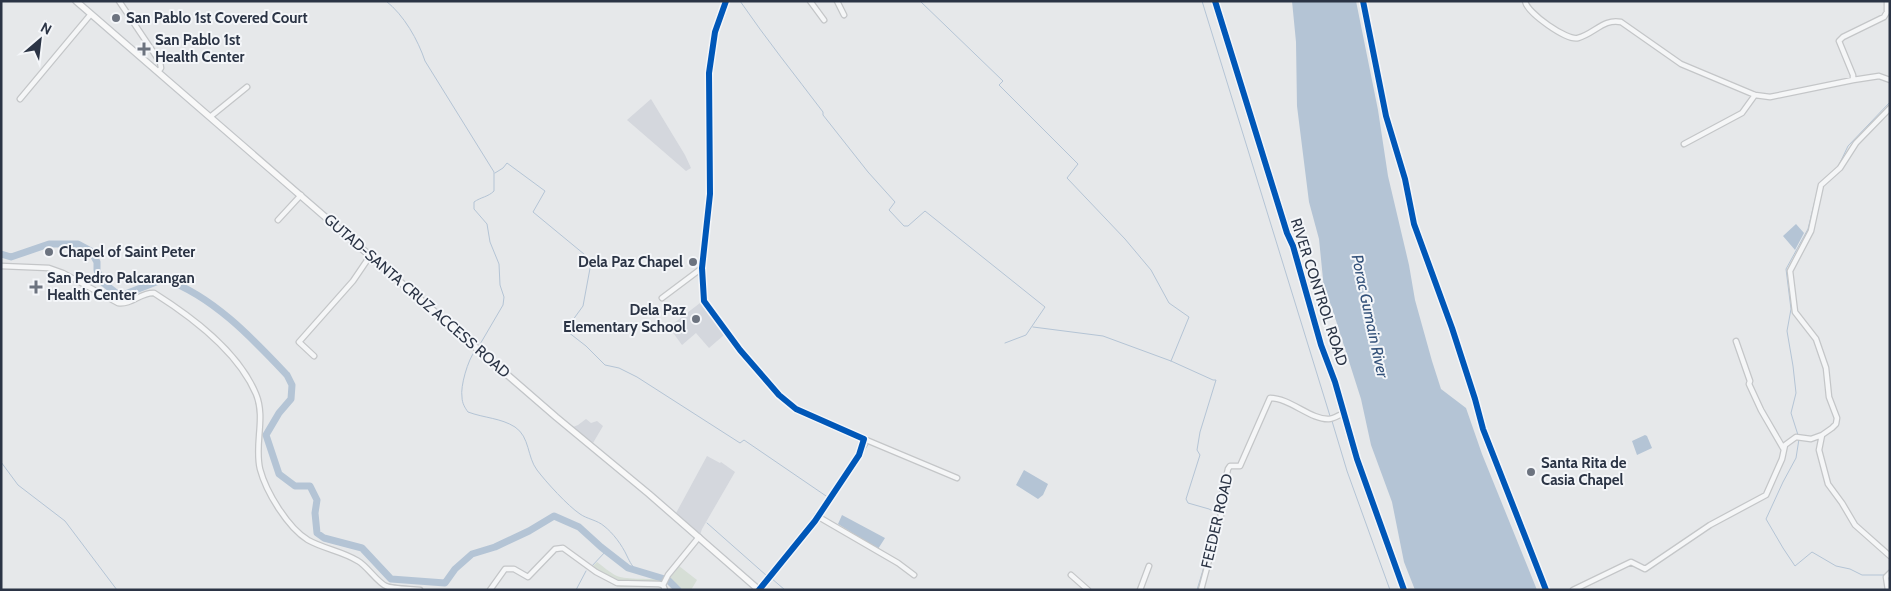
<svg xmlns="http://www.w3.org/2000/svg" width="1891" height="591" font-family="Cabin,sans-serif">
<style>
.built{fill:#d4d7dd}
.green{fill:#d6ded6}
.water{fill:#b4c4d5}
.lines{fill:none;stroke-linecap:round;stroke-linejoin:round}
.stream{stroke:#b4c4d5;stroke-width:1}
.river{stroke:#b4c4d5;stroke-width:7}
.minor-casing{stroke:#c4c6c8;stroke-width:7}
.major-casing{stroke:#c2c5c8;stroke-width:8}
.minor{stroke:#f5f6f7;stroke-width:4.5}
.major{stroke:#f8f8f8;stroke-width:5.5}
.cycleway-casing{stroke:#f4f6f9;stroke-width:9}
.cycleway{stroke:#0057b8;stroke-width:6}
.poi-dot{fill:#6c737f;stroke:#f4f6f9;stroke-width:2}
.labels{text-anchor:middle;dominant-baseline:central;stroke-width:4;stroke-linejoin:round;paint-order:stroke}
.poi-label{font-size:15px;font-weight:bold;fill:#2b3445;stroke:#f4f6f9;text-anchor:start}
.street-label{font-size:15px;fill:#2b3445;stroke:#f4f6f9}
.water-label{font-size:16px;font-style:italic;fill:#34527a;stroke:#f4f6f9}
</style>
<rect width="100%" height="100%" fill="#e6e8ea"/>
<path class="built" d="M651 99 685 155 691 168 686 171 627 120Z
M700 303 724 335 709 348 696 333 682 345 669 327Z
M586 419 591 423 597 421 603 426 593 443 573 427 578 425Z
M707 456 720 463 721 462 735 472 702 529 700 535 675 515Z"/>
<path class="green" d="M597 562C603 566 610 573 617 576 627 580 651 578 664 580L662 585 621 587 616 586 589 570Z
M679 566 697 580 691 590H682L670 578Z"/>
<path class="water" d="M1292 1H1356L1378 110 1388 176 1409 265 1415 300 1432 361 1441 389 1466 408 1482 454 1537 590H1415L1404 562 1392 502 1371 445 1361 399 1331 305 1324 289 1319 239 1309 202 1297 106 1296 42Z
M1796 224 1804 233 1795 250 1783 236Z
M1645 435 1647 436 1652 448 1637 455 1632 441Z
M1024 470 1048 484 1043 495 1038 499 1016 485Z
M842 515 885 538 878 549 838 524Z"/>
<g class="lines">
<path class="stream" d="M386 1C404 15 418 40 425 61L494 172V191C488 197 481 197 474 202V209L487 224 490 242 499 264 500 285 504 297 503 305 479 346
M740 1C766 39 795 75 823 112V115L868 172 895 202 889 210 904 226H908L925 211 1045 307 1026 335 1005 343
M920 1 1003 81 999 85 1078 164 1067 178 1125 239 1151 270 1169 303 1189 317 1171 361
M1202 1 1330 416
M1890 15V16
M495 173 503 168 507 163 545 191 533 212 590 259 591 263 583 306 567 328 568 332 586 346 605 365 619 368 637 377 740 443 744 440 829 498
M1033 327 1103 336 1171 361 1213 380H1216L1200 432 1197 450 1200 455 1199 458 1186 499 1188 503 1209 509 1218 514
M475 351C468 359 460 387 462 397 462 403 465 408 468 412 484 418 501 418 515 427 530 437 527 457 537 470 546 482 568 506 580 514 587 519 597 520 604 526 613 533 622 545 627 556 630 562 632 567 638 571
M1332 421 1347 471 1390 590
M1798 435 1791 413 1796 393 1793 366 1787 331 1791 309 1786 269 1808 229 1819 184 1838 167 1848 146 1890 102
M1799 439 1796 458 1783 482 1766 519 1783 548 1795 566 1812 552 1836 566 1850 569 1862 575H1886
M1 462 18 485 65 521 117 590
M833 500 869 443
M707 523 767 576
M591 567 606 551
M768 576 787 553
M771 578 785 590
M576 590 586 571
M1197 590 1209 550"/>
<path class="river" d="M1 254 11 257 49 244H78L91 251 97 262V270L101 281 120 296 164 279C213 296 253 339 287 375L292 385 291 399 279 413 266 435 279 474 295 486H310L317 500 315 513 317 533 324 538 362 548 391 579 445 583 455 569 472 554 495 547 529 531 554 516 579 527 601 547 628 568 668 580 678 590"/>
<g class="minor-casing">
<path id="minor" d="M119 1 160 62 161 68 158 72
M726 1 715 32 709 73 710 194 702 268 704 301 740 350 779 395 796 409 864 439 859 455 815 521 759 590
M810 1 824 20
M837 1 844 15
M1215 1 1287 233 1293 246 1321 345 1335 382 1357 459 1404 590
M1363 1 1386 116 1405 179 1414 224 1452 328 1475 399 1483 429 1546 590
M1525 1C1527 13 1567 41 1578 38 1594 34 1604 18 1621 22L1681 64 1755 95 1770 97 1853 80 1879 76 1890 80
M1853 80V75L1839 41 1843 37 1884 17 1887 12V1
M20 99 91 14
M1890 108 1856 143 1840 168 1821 185 1811 231 1790 271 1795 312 1816 339 1826 368 1829 397 1837 418 1836 424 1832 428 1822 435 1819 450 1828 484 1842 503 1855 525 1890 556
M210 117 247 87
M1684 144 1742 113 1755 95
M278 220 301 195
M1 266 49 268 63 273 118 303C132 305 141 292 154 293 192 317 238 351 256 394 266 418 254 444 260 469 266 492 288 528 308 540 324 549 342 551 358 561 367 566 378 583 386 586 392 589 412 589 420 590
M662 298 702 268
M1736 341 1750 381 1749 384 1761 410 1783 448
M314 356 299 342 353 281 370 256
M864 439 957 478
M817 516 898 563 914 575
M1071 575 1088 590
M663 585 668 575 699 537
M490 590 505 569H514L528 577 555 549 563 548 596 572 617 583 659 584 663 585 665 590
M1140 590 1149 566
M1201 590 1221 515 1219 508 1228 469 1230 466H1240L1270 398C1290 398 1311 420 1329 419 1333 419 1339 415 1344 413
M1573 590 1631 562 1645 569 1710 525 1766 495 1782 459 1785 445 1796 437 1811 439 1822 435
M1888 590 1886 577 1890 573"/>
</g>
<g class="major-casing">
<path id="major" d="M76 1 556 417 649 494 759 590"/>
</g>
<use href="#minor" class="minor"/>
<use href="#major" class="major"/>
<g class="cycleway-casing">
<path id="cycleway" d="M726 1 715 32 709 73 710 194 702 268 704 301 740 350 779 395 796 409 864 439 859 455 815 521 759 590
M1215 1 1287 233 1293 246 1321 345 1335 382 1357 459 1404 590
M1363 1 1386 116 1405 179 1414 224 1452 328 1475 399 1483 429 1546 590"/>
</g>
<use href="#cycleway" class="cycleway"/>
</g>
<g class="poi-dot">
<circle cx="116" cy="18" r="5"/>
<path d="M141.5 41.5h5v5h5v5h-5v5h-5v-5h-5v-5h5z"/>
<circle cx="49" cy="252" r="5"/>
<circle cx="693" cy="262" r="5"/>
<path d="M33.5 279.5h5v5h5v5h-5v5h-5v-5h-5v-5h5z"/>
<circle cx="696" cy="319" r="5"/>
<circle cx="1531" cy="472" r="5"/>
</g>
<g class="labels">
<g class="poi-label">
<text x="126" y="18">San Pablo 1st Covered Court</text>
<text x="155" y="40">San Pablo 1st<tspan x="155" dy="17">Health Center</tspan></text>
<text x="59" y="252">Chapel of Saint Peter</text>
<text x="683" y="262" text-anchor="end">Dela Paz Chapel</text>
<text x="47" y="278">San Pedro Palcarangan<tspan x="47" dy="17">Health Center</tspan></text>
<text x="686" y="310" text-anchor="end">Dela Paz<tspan x="686" dy="17">Elementary School</tspan></text>
<text x="1541" y="463">Santa Rita de<tspan x="1541" dy="17">Casia Chapel</tspan></text>
</g>
<g class="street-label">
<text transform="translate(1319 292) rotate(72)">RIVER CONTROL ROAD</text>
<text transform="translate(417 296) rotate(41)">GUTAD-SANTA CRUZ ACCESS ROAD</text>
<text transform="translate(1217 521) rotate(-77)">FEEDER ROAD</text>
</g>
<g class="water-label">
<text transform="translate(1370 316) rotate(78)">Porac Gumain River</text>
</g>
</g>
<rect width="1891" height="591" fill="none" stroke="#2b3445" stroke-width="5"/>
<g transform="translate(40 40) rotate(28)" stroke="#f4f6f9" stroke-width="4" paint-order="stroke">
<path d="M0-4L9 19L0 12L-9 19Z" fill="#2b3445"/>
<text y="-8" font-size="14" font-weight="bold" text-anchor="middle" fill="#2b3445">N</text>
</g>
</svg>
